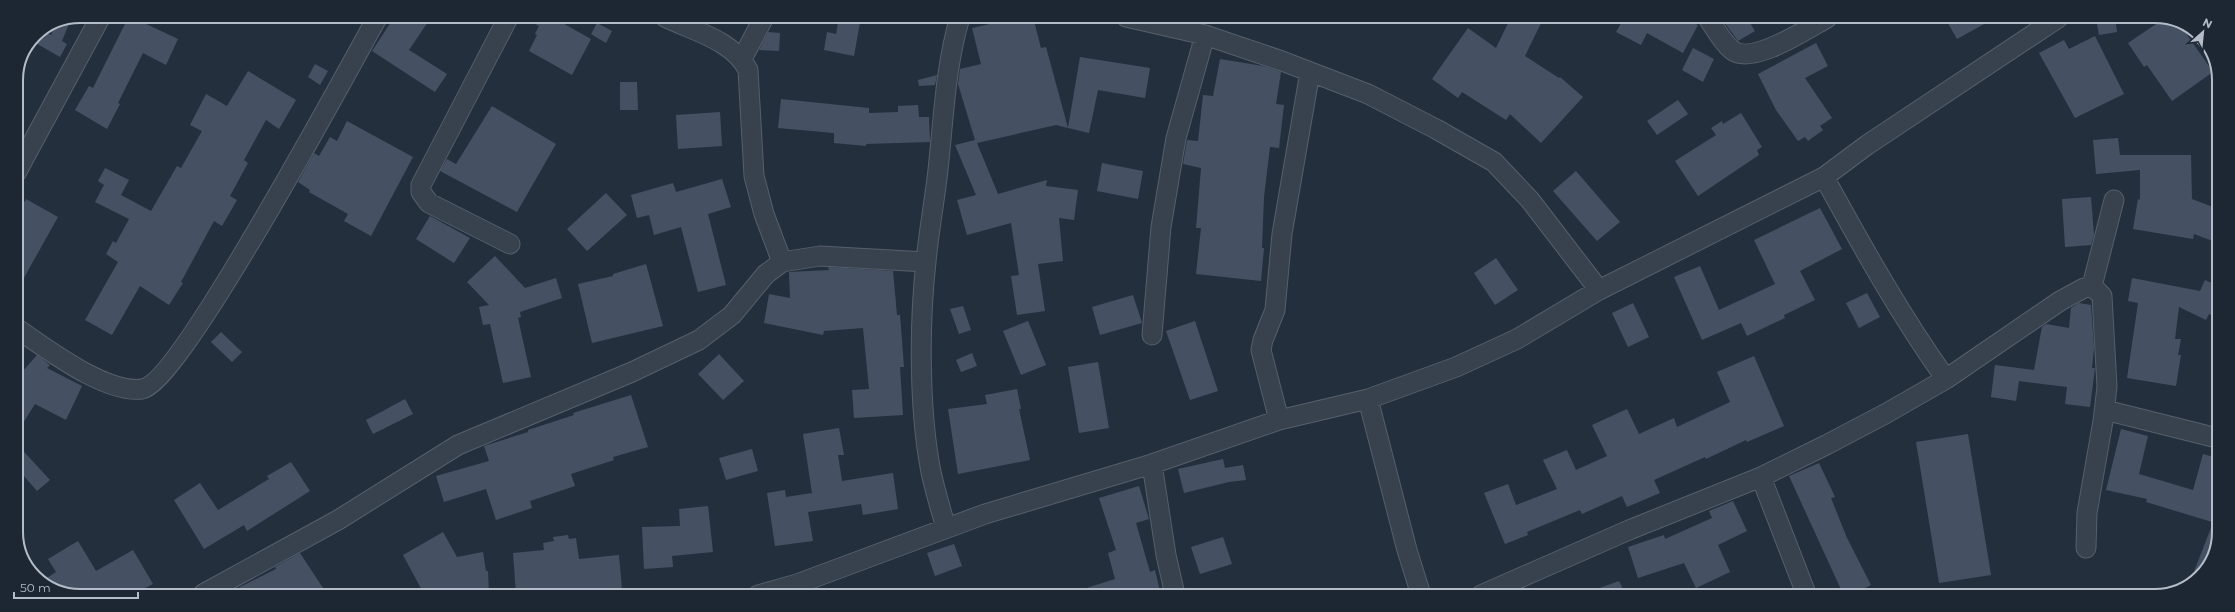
<svg xmlns="http://www.w3.org/2000/svg" width="2235" height="612" font-family="Montserrat,sans-serif">
<style>
.building{fill:#455162}
.lines{fill:none;stroke-linecap:round;stroke-linejoin:round}
.minor-casing{stroke:#565f6c;stroke-width:21}
.minor{stroke:#38414e;stroke-width:19}
.rim{fill:none;stroke:#b4bcc9;stroke-width:2}
</style>
<rect width="100%" height="100%" fill="#242f3e"/>
<path class="building" d="M129 16 178 39 166 65 143 53 118 103 120 104 107 129 75 110 89 86 93 88Z
M395 16H432L409 50 447 74 435 92 372 51Z
M521 16H550L591 39 572 75 529 51 537 35 535 34 539 26Z
M839 17H861L854 56 824 50 827 32 836 34Z
M1021 17H1033L1041 48 1046 47 1068 128 1056 125 977 143 998 194 1047 180 1046 186 1078 190 1074 220 1059 218 1063 261 1038 264 1045 311 1017 315 1011 276 1019 275 1011 223 967 235 957 200 976 195 955 145 975 140 958 84 960 69 981 64 972 28Z
M1511 17H1544L1525 56 1559 78 1560 77 1583 97 1541 143 1510 114 1506 120 1462 92 1458 98 1432 79 1468 28 1496 48Z
M1624 18H1684L1698 25 1683 53 1647 33 1641 45 1616 32Z
M1721 18H1747L1755 31 1738 41Z
M1945 18H1995L1957 39Z
M2096 18H2115L2117 32 2099 35Z
M2165 18H2172L2178 22 2213 72 2172 101 2147 65 2144 67 2128 43Z
M71 19 62 41 67 44 60 57 32 41 35 34 43 31 51 35 55 26Z
M597 23 612 31 606 43 591 34Z
M768 32 780 33 779 51 759 50Z
M2095 36 2124 94 2075 118 2039 53 2064 40 2069 49Z
M1816 43 1828 66 1805 78 1832 118 1820 126 1823 130 1808 141 1805 137 1798 141 1776 110 1758 74Z
M1693 48 1714 59 1703 82 1682 70Z
M1080 57 1150 68 1145 98 1098 90 1089 133 1068 128Z
M1220 59 1263 66 1281 72 1276 104 1284 105 1279 148 1270 147 1264 197 1262 248H1264L1261 281 1196 274 1201 228H1196L1201 168 1183 164 1187 140 1198 141 1203 95 1213 96Z
M315 64 328 71 320 85 308 77Z
M248 71 296 100 279 129 266 120 244 160 248 163 230 196 237 200 222 226 214 221 181 282 183 283 169 305 140 286 112 335 85 320 118 262 106 254 113 241 116 243 129 219 95 202 104 185 98 181 105 168 129 180 121 195 151 211 177 166 181 168 202 131 190 125 206 94 227 106Z
M937 75 935 85 919 86 918 80Z
M620 82H637L638 110H620Z
M781 99 869 108V113L898 112V106L918 105 919 117H929L930 142 866 144V146L834 143V133L778 128Z
M1678 100 1688 114 1657 135 1647 121Z
M492 106 556 144 517 212 440 171 447 159 456 164Z
M720 112 722 146 678 149 676 115Z
M1741 113 1762 147 1757 150 1759 155 1698 196 1675 161 1716 135 1711 128 1722 121 1723 124Z
M347 121 413 157 371 236 344 221 348 214 309 192 310 190 298 182 314 153 319 156 330 137 337 141Z
M2118 138 2120 155H2191L2192 199 2218 209V243L2194 234 2193 239 2133 229 2138 199 2140 200V170L2096 174 2093 140Z
M1102 163 1143 171 1138 199 1097 191Z
M1576 171 1620 222 1597 241 1553 191Z
M722 179 731 207 708 214 726 285 698 292 681 227 654 235 649 215 637 218 631 195 673 183 676 192Z
M606 193 627 215 587 251 567 229Z
M2091 197 2094 235 2091 245 2065 247 2062 199Z
M26 199 58 217 16 292V217Z
M1820 208 1842 249 1800 271 1815 300 1784 315 1785 318 1747 336 1741 323 1702 340 1674 277 1700 266 1719 310 1775 284 1754 240Z
M430 216 470 238 454 263 416 239Z
M495 256 525 288 556 278 562 298 520 312 521 317 518 318 531 377 503 383 490 324 483 325 479 307 489 305 467 282Z
M1496 258 1518 290 1495 305 1474 273Z
M646 264 663 326 592 343 578 284 613 276V274Z
M828 267 893 271 897 315H900L904 367H900L903 415 854 418 852 390 869 389 863 328 824 331 823 335 764 323 769 294 790 298 789 272 829 270Z
M2132 278 2200 291 2205 280 2218 286V318L2209 314 2206 320 2179 307 2175 339H2181L2178 355H2181L2176 386 2127 378 2138 303 2128 301Z
M1867 293 1880 317 1859 328 1846 303Z
M1133 295 1142 323 1100 335 1092 307Z
M1633 303 1649 337 1628 347 1612 313Z
M2079 303 2091 305 2094 348 2092 368H2095L2090 407 2065 404 2067 387 2019 381 2016 401 1991 397 1995 365 2034 370 2042 327 2046 324 2069 328 2071 308Z
M963 306 971 330 959 334 950 309Z
M1028 321 1046 365 1021 375 1003 331Z
M1195 321 1218 391 1190 400 1166 331Z
M221 332 242 352 232 362 211 342Z
M972 353 977 366 961 372 956 360Z
M719 354 744 381 723 400 698 374Z
M37 355 50 365 47 368 82 386 66 420 35 404 16 434V363L23 371Z
M1754 356 1784 426 1747 442 1746 440 1706 459 1705 457 1654 480 1660 493 1627 507 1622 496 1582 514 1580 510 1527 532 1528 535 1505 544 1484 493 1508 484 1516 505 1557 489 1543 460 1567 450 1576 470 1607 456 1592 425 1627 409 1639 434 1674 418 1677 427 1730 402 1717 372Z
M1098 362 1109 428 1079 433 1068 367Z
M1017 389 1021 409H1019L1030 460 958 474 948 409 987 404 985 395Z
M631 395 648 447 613 457 614 460 571 474 575 486 530 501 532 508 496 520 486 489 444 502 436 476 489 461 484 446 528 432V430L574 415 573 413Z
M405 399 413 414 373 434 366 420Z
M839 428 844 455H838L842 481 893 473 898 509 863 515 861 504 808 512 813 541 775 546 767 493 785 490 786 497 812 493 803 434Z
M2121 429 2148 436 2139 474 2193 490 2203 454 2217 458V503L2212 522 2146 502 2147 499 2106 490Z
M1968 434 1991 575 1939 583 1916 442Z
M16 443 50 480 37 491 16 467Z
M752 449 758 471 726 480 719 458Z
M1223 459 1225 468 1243 465 1246 480 1229 482 1184 493 1178 469Z
M291 462 310 491 247 531 244 525 204 549 174 500 200 483 218 510 269 479 267 476Z
M1819 463 1835 497 1831 498 1847 538 1871 585 1849 596H1844L1789 476Z
M1139 486 1149 519 1136 523 1150 572 1155 570 1161 595H1075L1074 592 1115 579 1108 553 1116 550 1099 498Z
M1733 501 1747 531 1718 545 1730 572 1696 588 1684 563 1638 578 1628 547 1664 535 1665 539 1712 518 1709 511Z
M708 506 713 552 672 556 673 567 644 569 642 527 680 526 679 509Z
M2216 515 2217 549 2198 577 2193 574Z
M443 532 457 557 483 552 486 571H488L489 594H424L403 555Z
M568 535 569 539 576 538 579 559 619 555 622 589 584 592V594H516L513 553 544 550 543 543 554 541 553 537Z
M1223 537 1232 564 1200 574 1191 547Z
M78 541 96 571 133 550 153 584 134 594H63L42 581 56 572 48 559Z
M954 544 962 566 935 576 927 553Z
M300 553 323 588 314 594H226L276 569 275 567Z
M1619 581 1626 595H1584L1583 594Z"/>
<g class="lines">
<g class="minor-casing">
<path id="minor" d="M509 16 421 185V192L429 203 510 244
M665 17C693 31 733 40 748 70L754 176 764 214 782 262
M1126 17 1205 35 1282 61 1368 94 1436 129 1494 162 1530 200 1599 290
M1708 18C1715 28 1722 42 1732 50 1752 66 1807 29 1827 18
M742 59 764 17
M16 173 101 16
M1824 177C1862 246 1900 315 1946 379
M2092 286 2114 200
M16 328C46 348 105 394 142 389 180 383 350 66 378 16
M1152 335 1161 227 1176 138 1205 35
M1368 399 1407 550 1421 595
M2105 410 2217 438
M1279 420 1261 350 1263 340 1275 310 1282 234 1310 72
M1152 464 1166 555 1175 595
M1761 477 1807 596
M946 528C941 510 935 491 931 472 919 411 919 324 926 262 929 228 936 194 939 160 944 112 946 64 960 17
M203 594 338 520 458 445 632 372 699 340 732 315 766 274 782 262 820 256 926 262
M758 595 797 584 985 514 1152 464 1279 420 1368 399 1456 367 1517 339 1599 290 1824 177 1867 145 2058 18
M1481 595 1629 530 1761 477 1826 445 1885 414 1946 379 2060 301 2084 288 2092 286 2102 296 2107 387 2103 421 2087 513 2086 548"/>
</g>
<use href="#minor" class="minor"/>
</g>
<path d="M0 0H2235V612H0ZM80 23H2155A57 57 0 0 1 2212 80V532A57 57 0 0 1 2155 589H80A57 57 0 0 1 23 532V80A57 57 0 0 1 80 23Z" fill="#1d2633" fill-rule="evenodd"/>
<path class="rim" d="M80 23H2155A57 57 0 0 1 2212 80V532A57 57 0 0 1 2155 589H80A57 57 0 0 1 23 532V80A57 57 0 0 1 80 23Z"/>
<g transform="translate(2203 32) rotate(27)" stroke="#1d2633" stroke-width="3" paint-order="stroke">
<path d="M0-3L7 15L0 10L-7 15Z" fill="#b4bcc9"/>
<text y="-6" font-size="11" font-weight="bold" text-anchor="middle" fill="#b4bcc9">N</text>
</g>
<path d="M14 592v6h124v-6" fill="none" stroke="#b4bcc9" stroke-width="2"/>
<text x="20" y="592" font-size="12" fill="#b4bcc9" stroke="#1d2633" stroke-width="3" paint-order="stroke">50 m</text>
</svg>
